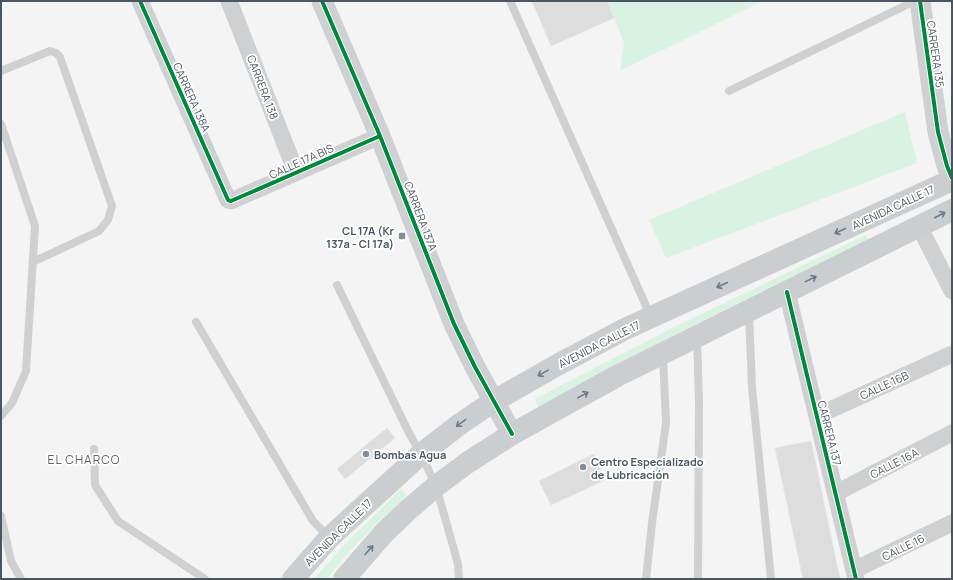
<svg xmlns="http://www.w3.org/2000/svg" width="953" height="580" font-family="Manrope,sans-serif">
<style>
.green{fill:#d9f2e3}
.building{fill:#ddddde;stroke:#e5e6e7}
.lines{fill:none;stroke-linecap:round;stroke-linejoin:round}
.service{stroke:#ced0d2;stroke-width:8}
.minor{stroke:#ced0d2;stroke-width:17}
.tertiary{stroke:#ced0d2;stroke-width:21}
.primary{stroke:#caced1;stroke-width:22}
.cycleway-casing{stroke:#fff;stroke-width:6}
.cycleway{stroke:#00873e;stroke-width:4}
.oneway{stroke:#707a83}
.poi-dot{fill:#868d94;stroke:#fff;stroke-width:1.5}
.labels{text-anchor:middle;dominant-baseline:central;stroke-width:3.5;stroke-linejoin:round;paint-order:stroke}
.street-label{font-size:11px;fill:#4a5661;stroke:#fff}
.poi-label{font-size:11px;font-weight:bold;fill:#4a5661;stroke:#fff;text-anchor:start}
.neighbourhood-label{font-size:12px;letter-spacing:1px;fill:#5f6368;stroke:#fff}
</style>
<rect width="100%" height="100%" fill="#f4f4f4"/>
<path class="green" d="M608 1H763L620 71 624 44Z
M905 112 917 163 666 258 649 220Z
M866 235 870 242 540 412 535 399 672 328Z
M401 489 407 495C379 522 350 548 327 579H314L344 545Z"/>
<path class="building" d="M532 1H607L614 18 551 46Z
M387 428 395 438 345 479 337 469Z
M811 441 840 579H803L775 448Z
M594 454 605 480 551 505 539 481Z"/>
<g class="lines">
<path class="service" d="M510 1 651 317
M1 71 50 51 56 53 60 57 112 206 108 220 99 231 33 262
M729 91 915 1
M1 124 35 226 26 371 12 403 1 416
M337 285 409 433 421 454 436 486 458 564 459 579
M749 313 752 387 771 579
M196 322 313 521 329 537
M697 338 699 403 698 579
M94 449 95 485 118 521 205 579
M1 516 11 561 21 579
M646 579 652 523 666 423 663 355"/>
<path class="minor" d="M140 1 228 200 231 201 380 136
M229 1 296 172
M919 226 952 291
M787 292 856 579
M817 416 952 354
M836 493 952 433
M854 570 952 523"/>
<path class="tertiary" d="M322 1 380 136 454 324 475 367 512 434
M920 1 938 132 947 166 952 178"/>
<path class="primary" d="M293 579 329 538 421 454 460 424 494 401 559 364 625 329 952 180
M344 579 384 533 408 510 436 486 467 463 512 434 617 376 952 210"/>
<g class="cycleway-casing">
<path id="cycleway" d="M140 1 228 200 231 201 380 136
M322 1 380 136 454 324 475 367 512 434
M920 1 938 132 947 166 952 178
M787 292 856 579"/>
</g>
<use href="#cycleway" class="cycleway"/>
</g>
<defs><path id="oneway-shaft" d="M-6 0H5M1.5-3L5.5 0L1.5 3" fill="none" stroke-width="1.6" stroke-linecap="round" stroke-linejoin="round"/></defs>
<g class="oneway">
<use href="#oneway-shaft" transform="translate(940 215) rotate(-27)"/>
<use href="#oneway-shaft" transform="translate(840 231) rotate(155)"/>
<use href="#oneway-shaft" transform="translate(811 279) rotate(-26)"/>
<use href="#oneway-shaft" transform="translate(722 285) rotate(156)"/>
<use href="#oneway-shaft" transform="translate(543 373) rotate(151)"/>
<use href="#oneway-shaft" transform="translate(583 395) rotate(-29)"/>
<use href="#oneway-shaft" transform="translate(461 423) rotate(144)"/>
<use href="#oneway-shaft" transform="translate(369 550) rotate(-48)"/>
</g>
<g class="poi-dot">
<rect x="398" y="232" width="8" height="8" rx="2"/>
<circle cx="366" cy="454" r="4"/>
<circle cx="583" cy="467" r="4"/>
</g>
<g class="labels">
<g class="street-label">
<text transform="translate(936 54) rotate(82)">CARRERA 135</text>
<text transform="translate(263 87) rotate(69)">CARRERA 138</text>
<text transform="translate(192 97) rotate(66)">CARRERA 138A</text>
<text transform="translate(301 161) rotate(-24)">CALLE 17A BIS</text>
<text transform="translate(893 207) rotate(-25)">AVENIDA CALLE 17</text>
<text transform="translate(421 216) rotate(69)">CARRERA 137A</text>
<text transform="translate(599 344) rotate(-27)">AVENIDA CALLE 17</text>
<text transform="translate(884 385) rotate(-25)">CALLE 16B</text>
<text transform="translate(830 433) rotate(76)">CARRERA 137</text>
<text transform="translate(894 463) rotate(-27)">CALLE 16A</text>
<text transform="translate(338 532) rotate(-45)">AVENIDA CALLE 17</text>
<text transform="translate(903 547) rotate(-26)">CALLE 16</text>
</g>
<g class="poi-label">
<text x="394" y="230" text-anchor="end">CL 17A (Kr<tspan x="394" dy="13">137a - Cl 17a)</tspan></text>
<text x="374" y="454">Bombas Agua</text>
<text x="591" y="461">Centro Especializado<tspan x="591" dy="13">de Lubricación</tspan></text>
</g>
<g class="neighbourhood-label">
<text x="84" y="459">EL CHARCO</text>
</g>
</g>
<rect width="953" height="580" fill="none" stroke="#4a5661" stroke-width="4"/>
</svg>
